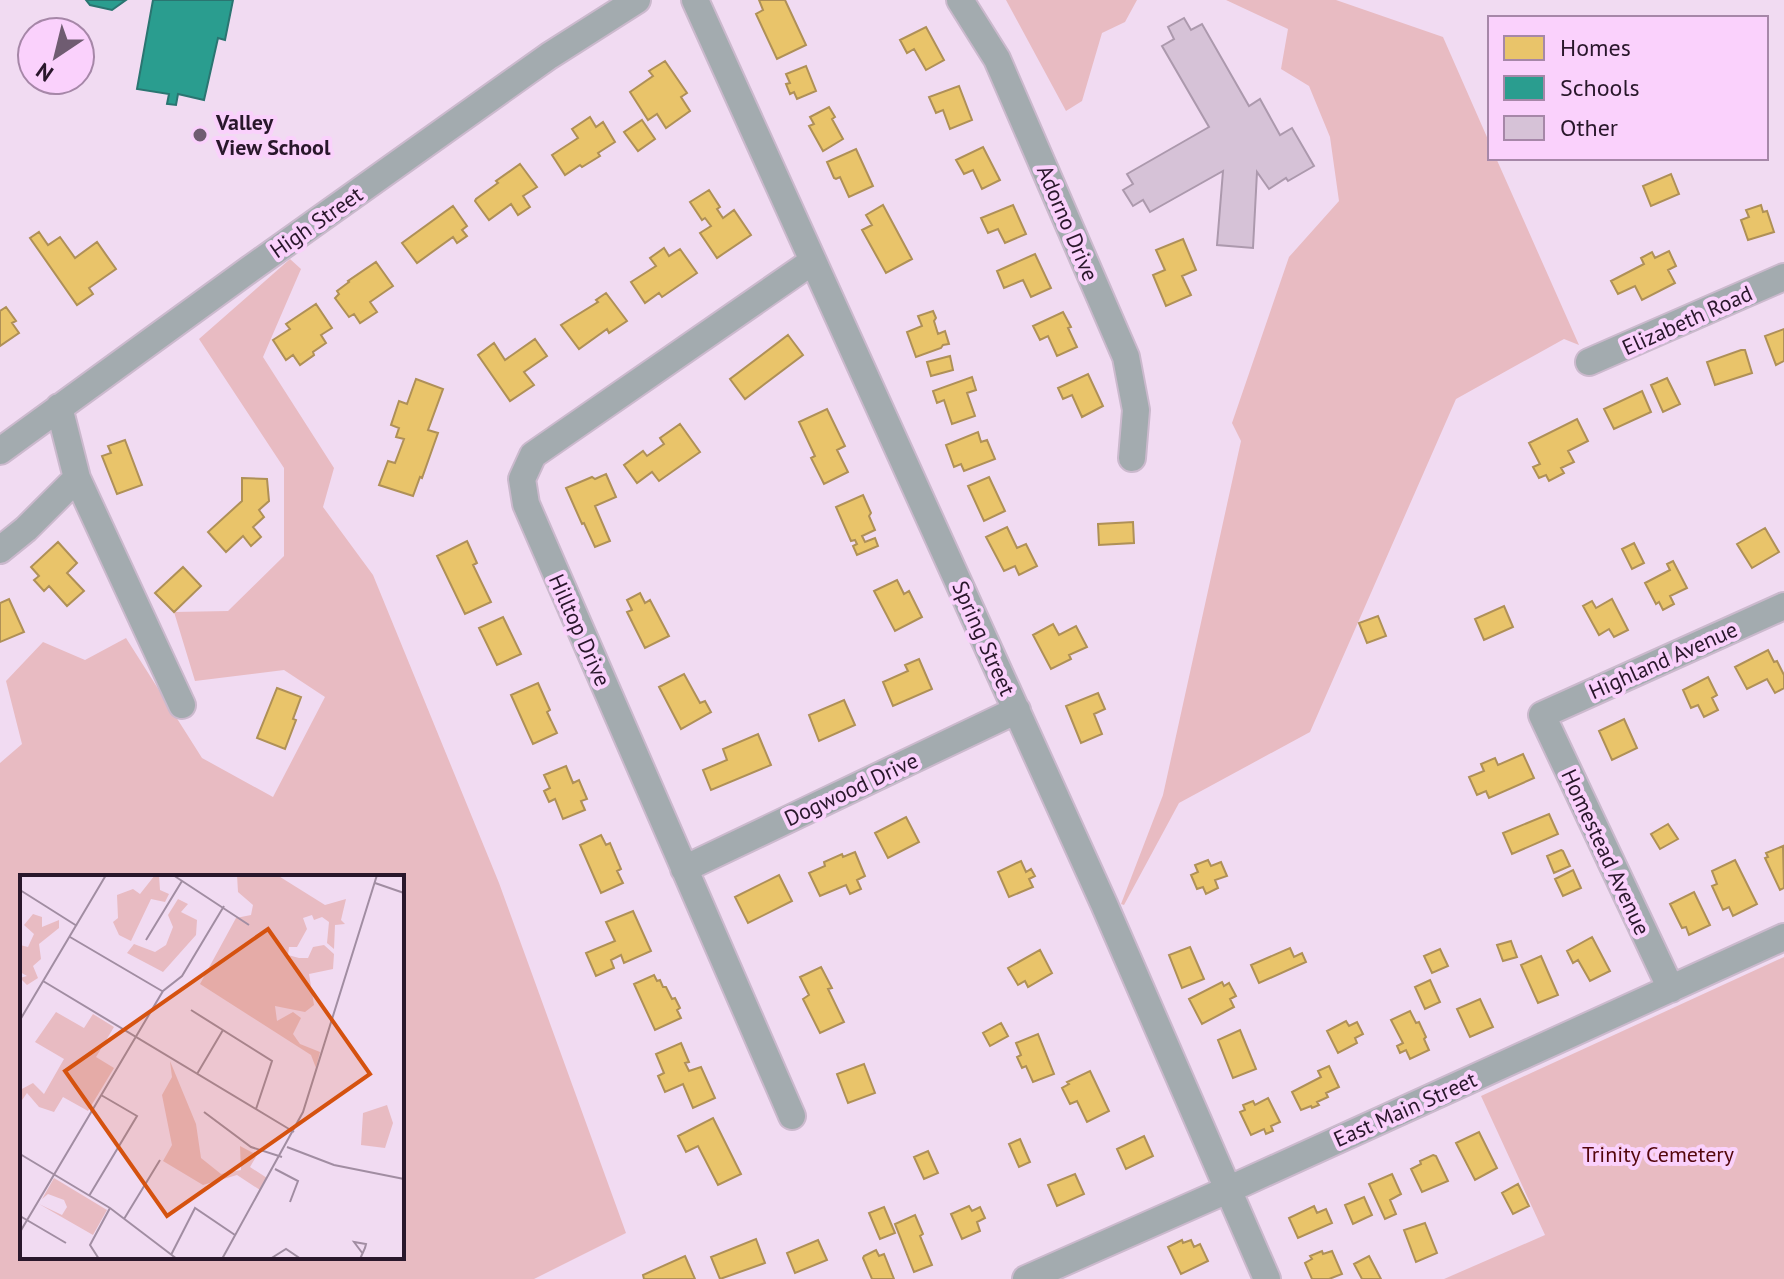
<svg xmlns="http://www.w3.org/2000/svg" width="1784" height="1279" font-family="'PT Sans',sans-serif">
<style>
.green{fill:#e8bbc2;fill-rule:evenodd}
.homes{fill:#e9c46a;stroke:#af9057;stroke-width:2}
.schools{fill:#2a9d8f;stroke:#2a7571;stroke-width:2}
.building{fill:#d6c2d7;stroke:#ac99ad;stroke-width:2}
.lines{fill:none;stroke-linecap:round;stroke-linejoin:round}
.minor-casing{stroke:#cbb9cd;stroke-width:30}
.minor{stroke:#a3abaf;stroke-width:26}
.poi-dot{fill:#6f5c71;stroke:#fad1fc;stroke-width:3}
.labels{text-anchor:middle;dominant-baseline:central;stroke-width:8;stroke-linejoin:round;paint-order:stroke}
.poi-label{font-size:22px;font-weight:bold;fill:#29172b;stroke:#fad1fc;text-anchor:start}
.street-label{font-size:22px;fill:#29172b;stroke:#fad1fc}
.park-label{font-size:22px;fill:#54060c;stroke:#fad1fc}
.inset-road{fill:none;stroke:#a18da2;stroke-width:2}
.view{fill:#d5520f;fill-opacity:0.15;stroke:#d5520f;stroke-width:4}
.inset-edge{fill:none;stroke:#29172b;stroke-width:4}
</style>
<rect width="100%" height="100%" fill="#f1dbf2"/>
<path class="green" d="M1006 0H1137L1125 22 1102 33 1082 101 1066 111Z
M1226 0H1336L1443 37 1490 144V158H1496L1579 345 1564 339 1456 399 1310 732 1179 803 1124 905 1121 904 1163 795 1241 441 1232 423 1289 257 1339 201 1330 137 1309 86 1281 69 1288 29Z
M290 259 301 269 263 357 334 468 323 507 373 575 499 883 626 1233 534 1279H0V763L22 744 6 681 43 642 85 660 126 638 202 758 273 797 325 697 284 670 195 681 174 612 228 611 284 556V468L199 339ZM22 877H402V1257H22Z
M1784 957V1279H1444L1545 1235 1481 1096Z"/>
<path class="homes" d="M759 0H785L806 45 777 59 756 14 763 10Z
M926 27 944 60 926 70 914 49 907 53 900 40Z
M665 61 687 93 681 97 690 111 666 128 657 114 648 120 630 92 653 76 649 71Z
M806 66 816 91 797 99 794 92 790 94 786 84 790 83 786 74Z
M959 86 972 120 950 129 943 110 936 113 929 97Z
M829 107 835 117 832 119 843 139 823 151 809 126 814 124 810 117Z
M590 117 596 127 603 122 615 142 598 153 600 156 582 167 580 165 565 175 552 155 578 138 572 129Z
M642 120 655 139 638 151 624 132Z
M983 147 1000 180 982 189 973 170 964 174 956 160Z
M856 149 873 186 849 197 840 177 836 179 834 178 827 162Z
M520 164 537 187 523 196 530 207 518 215 511 204 489 220 475 201 476 199 498 183 496 181Z
M1671 174 1679 194 1651 206 1643 186Z
M709 190 720 207 717 209 723 218 734 210 751 235 717 258 700 233 711 226 705 218 702 220 690 202Z
M883 205 912 259 886 273 862 230 872 225 866 215Z
M1013 205 1026 234 1005 243 998 229 988 233 981 218Z
M1761 205 1763 212 1767 211 1774 232 1748 240 1741 220 1749 217 1746 210Z
M453 206 467 226 462 230 467 236 457 243 453 237 417 263 402 243Z
M39 232 48 245 60 237 75 258 97 242 116 269 89 288 93 294 77 305 30 238Z
M1183 239 1196 270 1182 276 1191 295 1166 306 1153 275 1165 270 1156 250Z
M664 248 669 256 680 249 697 273 662 297 659 293 645 303 631 282 656 266 650 258Z
M1669 251 1676 266 1668 270 1675 283 1642 300 1635 286 1618 294 1611 281 1644 264 1641 258 1652 252 1655 258Z
M1035 254 1051 288 1031 297 1023 280 1004 288 997 271Z
M376 262 393 286 370 302 377 312 360 323 354 314 349 317 335 298 339 294 337 291 349 282 348 281Z
M606 293 627 321 609 333 607 329 579 349 561 325 598 302 596 300Z
M316 304 332 328 321 335 326 343 313 352 314 355 300 365 293 355 286 360 273 340 290 329 286 324Z
M6 307 16 321 12 323 19 333 0 346V311Z
M933 311 936 318 934 321 938 334 945 331 949 344 943 345 941 348 916 357 907 332 922 326 918 316Z
M1063 312 1071 327 1068 328 1077 347 1057 356 1048 336 1040 340 1033 326Z
M1784 329V361L1776 365 1765 336Z
M788 335 803 355 745 399 730 379Z
M535 339 547 356 524 372 534 385 510 401 478 355 494 343 505 360Z
M1741 350H1745L1752 373 1715 385 1707 362Z
M950 356 953 370 931 376 927 362Z
M1088 374 1103 406 1082 417 1072 395 1063 399 1058 388Z
M972 377 976 390 967 393 975 416 952 424 944 400 937 403 933 391Z
M1667 378 1680 404 1663 412 1651 385Z
M416 379 443 389 428 430 438 433 422 478 420 477 413 496 379 485 388 461 395 463 404 439 396 437 399 428 391 425 399 401 407 404Z
M1642 391 1651 412 1614 429 1604 409Z
M827 409 845 446 837 450 848 472 824 484 811 458 815 456 799 422Z
M1577 419 1588 441 1568 451 1574 462 1561 468 1564 473 1549 481 1546 475 1539 478 1533 467 1540 464 1529 443Z
M680 424 700 452 659 481 652 472 637 483 624 465 643 451 647 456 664 444 660 438Z
M978 432 981 442 987 440 995 459 964 471 961 464 954 467 946 445Z
M125 440 142 485 117 494 102 456 111 453 108 446Z
M606 474 616 497 595 506 610 541 595 547 584 523 582 524 566 488 592 477 595 479Z
M989 477 1005 511 984 521 968 486Z
M242 478 267 479 269 501 259 510 264 517 253 527 261 537 251 546 243 536 226 552 208 532 242 501Z
M863 495 871 513 869 516 875 530 862 536 865 542 875 538 878 546 857 555 853 546 857 544 855 540 851 541 836 507Z
M1133 522 1134 543 1099 545 1098 524Z
M1007 527 1017 548 1026 544 1037 566 1019 575 1015 566 1004 571 986 537Z
M1765 528 1779 552 1752 568 1737 544Z
M467 541 477 563 473 565 491 602 465 614 437 556Z
M58 542 77 563 67 573 84 591 67 606 49 586 44 591 34 580 39 576 31 567Z
M1634 543 1644 563 1632 569 1622 549Z
M1673 561 1687 588 1670 596 1674 604 1663 610 1659 602 1656 604 1645 583 1670 570 1667 564Z
M183 567 201 586 174 612 155 593Z
M897 580 904 594 909 591 922 617 895 631 874 591Z
M640 593 645 603 650 600 669 636 645 648 627 612 632 610 627 600Z
M9 599 24 632 0 642V603Z
M1612 599 1628 630 1614 637 1609 629 1599 635 1583 606 1592 601 1596 608Z
M1504 606 1513 627 1484 640 1475 619Z
M1378 616 1386 636 1367 643 1359 623Z
M503 617 521 654 497 665 479 628Z
M1053 624 1059 635 1076 626 1087 647 1069 655 1071 659 1051 669 1033 635Z
M1768 650 1774 662 1777 661 1784 675V688L1775 693 1767 679 1747 689 1735 667Z
M919 659 932 689 893 706 883 682 908 671 905 665Z
M684 674 700 703 705 701 711 712 681 729 659 687Z
M1708 677 1717 695 1712 698 1718 710 1704 717 1698 705 1691 708 1683 690Z
M538 683 550 710 547 712 557 733 533 744 511 695Z
M277 688 301 697 293 719 296 720 285 749 257 738Z
M1098 693 1105 709 1094 714 1102 734 1081 743 1066 706Z
M844 700 855 725 819 741 809 715Z
M1624 719 1637 748 1612 760 1599 731Z
M758 734 771 765 711 790 703 770 727 760 723 749Z
M1523 754 1534 778 1489 798 1486 791 1477 795 1469 777 1484 771 1481 764 1495 758 1498 765Z
M566 766 573 783 579 780 587 799 581 801 585 810 563 819 555 799 549 802 544 791 550 788 544 775Z
M1549 814 1558 834 1512 854 1503 833Z
M906 817 919 842 888 858 875 833Z
M1668 824 1678 839 1660 849 1651 834Z
M601 835 606 845 610 843 621 869 617 871 623 883 601 893 580 845Z
M1783 846 1784 888 1780 890 1765 858 1768 857 1766 853Z
M1561 850 1563 851 1570 866 1554 873 1547 856Z
M855 852 865 876 857 880 861 889 850 894 846 885 820 896 809 873 825 866 824 862 842 854 843 857Z
M1208 860 1211 866 1221 862 1227 876 1215 880 1218 888 1206 894 1203 887 1197 889 1191 875 1198 872 1195 865Z
M1735 860 1757 904 1733 916 1729 907 1723 910 1712 886 1717 884 1712 871Z
M1021 861 1026 872 1031 869 1035 876 1029 879 1033 887 1009 897 998 872Z
M1573 870 1581 888 1563 896 1555 879Z
M779 875 792 901 748 923 735 897Z
M1694 892 1710 925 1689 935 1686 927 1682 928 1670 904Z
M633 911 651 951 624 963 621 955 611 960 614 968 596 976 586 953 615 941 606 922Z
M1592 937 1610 971 1590 981 1578 960 1573 963 1567 951Z
M1511 941 1517 957 1503 961 1497 945Z
M1190 947 1204 979 1182 988 1169 955Z
M1290 948 1294 957 1302 953 1306 962 1259 983 1251 965Z
M1440 949 1448 966 1432 973 1424 956Z
M1040 950 1052 973 1028 987 1025 981 1018 985 1008 968Z
M1541 956 1558 995 1538 1003 1521 965Z
M821 967 832 988 828 989 844 1022 820 1033 803 999 809 995 800 977Z
M654 975 657 981 660 980 663 987H666L672 999 675 998 680 1008 677 1010 681 1018 655 1030 634 984Z
M1430 980 1440 1002 1425 1009 1415 987Z
M1222 982 1224 986 1229 983 1236 996 1230 999 1234 1007 1202 1024 1189 999Z
M1480 999 1493 1027 1470 1037 1457 1009Z
M1410 1011 1416 1023 1419 1022 1426 1037 1424 1039 1429 1050 1410 1059 1406 1050 1400 1053 1397 1046 1403 1043 1391 1020Z
M1346 1021 1349 1026 1357 1022 1363 1034 1355 1038 1357 1043 1338 1053 1327 1031Z
M1001 1023 1008 1036 990 1046 983 1033Z
M1240 1030 1256 1069 1233 1078 1218 1040Z
M1038 1034 1054 1074 1033 1082 1026 1066 1022 1068 1017 1057 1021 1055 1016 1043Z
M681 1043 689 1062 685 1063 689 1071 701 1067 715 1098 693 1108 683 1084 665 1092 658 1076 664 1073 656 1054Z
M864 1064 875 1093 848 1103 837 1074Z
M1329 1066 1339 1087 1326 1093 1328 1097 1317 1102 1319 1105 1312 1108 1311 1106 1301 1110 1292 1092 1321 1077 1318 1071Z
M1090 1071 1109 1111 1087 1122 1077 1101 1070 1104 1062 1088 1069 1084 1067 1082Z
M1268 1098 1280 1122 1271 1126 1273 1131 1266 1134 1264 1129 1251 1135 1240 1112 1245 1110 1243 1105 1253 1101 1255 1105Z
M713 1118 741 1174 718 1185 698 1146 686 1152 678 1136Z
M1479 1132 1497 1168 1475 1180 1456 1143Z
M1144 1136 1153 1156 1126 1169 1117 1149Z
M1020 1139 1030 1162 1019 1167 1009 1144Z
M928 1151 938 1173 924 1179 914 1157Z
M1433 1155 1436 1156 1448 1181 1422 1192 1411 1169 1421 1164 1420 1161Z
M1075 1174 1084 1194 1057 1206 1048 1185Z
M1392 1174 1401 1194 1390 1200 1396 1214 1385 1219 1369 1184Z
M1518 1184 1529 1206 1513 1214 1502 1193Z
M1364 1197 1372 1215 1353 1224 1345 1205Z
M969 1206 972 1211 980 1207 985 1218 977 1222 980 1231 962 1239 951 1214Z
M1314 1206 1317 1213 1326 1209 1332 1223 1298 1238 1289 1218Z
M884 1207 895 1233 880 1239 869 1213Z
M915 1215 923 1234 920 1236 932 1265 914 1272 895 1224Z
M1425 1223 1437 1253 1416 1262 1404 1230Z
M756 1239 765 1263 720 1279 711 1257Z
M818 1240 827 1260 795 1273 787 1253Z
M1182 1240 1183 1243 1191 1240 1194 1247 1200 1244 1208 1261 1181 1274 1168 1247Z
M876 1250 879 1256 884 1254 894 1279H872L863 1258 864 1256Z
M1322 1251 1323 1254 1332 1251 1342 1274 1329 1279H1312L1305 1263 1312 1259 1310 1256Z
M685 1256 695 1279H644L643 1275Z
M1369 1256 1381 1279H1362L1354 1264Z"/>
<path class="schools" d="M86 0H126L112 10 90 5Z
M153 0H233L225 40 218 38 204 100 178 94 176 105 167 104 169 94 137 89Z"/>
<path class="building" d="M1184 18 1191 30 1202 24 1249 106 1260 99 1280 135 1292 128 1314 166 1288 181 1286 178 1269 189 1257 172 1253 248 1217 245 1223 171 1150 212 1143 200 1133 206 1123 190 1133 184 1127 174 1209 127 1162 46 1174 39 1168 27Z"/>
<g class="lines">
<g class="minor-casing">
<path id="minor" d="M695 0 1104 904 1267 1279
M960 0 997 59 1126 357 1136 410 1132 458
M1589 362 1784 277
M59 407 77 478 182 705
M0 451 250 269 549 56 637 0
M0 550 26 529 77 478
M684 869 1017 710
M1671 989 1542 715 1784 606
M792 1116 526 504 522 479 533 455 813 261
M1026 1279 1243 1183 1784 937"/>
</g>
<use href="#minor" class="minor"/>
</g>
<circle class="poi-dot" cx="200" cy="135" r="8"/>
<g class="labels">
<g class="poi-label">
<text x="216" y="122">Valley<tspan x="216" dy="25">View School</tspan></text>
</g>
<g class="street-label">
<text transform="translate(316 222) rotate(-35)">High Street</text>
<text transform="translate(1068 223) rotate(67)">Adorno Drive</text>
<text transform="translate(1687 320) rotate(-24)">Elizabeth Road</text>
<text transform="translate(580 630) rotate(66)">Hilltop Drive</text>
<text transform="translate(984 638) rotate(66)">Spring Street</text>
<text transform="translate(1663 660) rotate(-24)">Highland Avenue</text>
<text transform="translate(851 789) rotate(-25)">Dogwood Drive</text>
<text transform="translate(1606 852) rotate(65)">Homestead Avenue</text>
<text transform="translate(1405 1109) rotate(-24)">East Main Street</text>
</g>
<g class="park-label">
<text x="1658" y="1154">Trinity Cemetery</text>
</g>
</g>
<g transform="translate(20 875)">
<rect width="384" height="384" fill="#f1dbf2"/>
<path d="M135 0H139L140 15 149 19 145 27 131 24 111 66 99 60 93 47 98 43 97 20 113 14 120 19ZM217 0H257L305 30 326 24 321 45 325 49 315 50 314 74 307 68 309 47 302 42 294 45 292 40 283 43 287 54 277 72H269L268 80 279 83H288L293 72 304 70 314 79 313 94 289 99 294 130 285 137 255 131 257 146 273 137 281 143 273 159 280 169 300 177 296 193 291 180 180 109 216 43 231 40 233 30 218 17ZM158 24 168 29 161 37 177 45 176 60 143 97 107 78 114 69 135 77 146 70 153 52 148 40ZM13 39 22 42V52L39 45V53L19 69 21 84 13 91 18 103 7 110 0 103 7 101 0 97V70L8 72 14 59 4 50ZM36 137 64 153 73 139 94 152 76 182 94 193 68 236 43 222 34 237 19 232 7 218 0 228V215L13 208 24 219 44 184 15 167ZM150 186 176 249 181 283 201 299 221 295 220 271 237 280 230 292 247 303 240 315 217 300 183 310 143 286 152 270 142 220 152 202ZM367 230 373 248 365 273 341 270 343 238ZM34 303 87 335 73 360 19 329 42 340 47 332 44 325 28 319 22 324Z" fill="#e8bbc2"/>
<path class="inset-road" d="M153 0 229 50M355 8 384 18M0 15 57 51M50 62 142 116M126 65 162 6M23 106 274 257M171 135 252 186 236 234M0 145 86 0M177 199 203 155M184 237 231 272 262 282M267 272 314 290 384 304M0 279 90 333 157 384M255 294 278 306 270 327M69 321 117 241 81 220M0 341 46 368M104 344 140 285M0 357 143 116 162 101 204 31M151 380 175 333 215 360M79 384 70 370 90 333M202 384 283 237 357 0M250 384 266 374 281 384M340 384 345 373 346 369 334 367 343 379"/>
<path class="view" d="M248 54 350 199 147 341 45 196Z"/>
<rect width="384" height="384" class="inset-edge"/>
</g>
<rect x="1488" y="16" width="280" height="144" fill="#fad1fc" stroke="#a687a8" stroke-width="2"/>
<rect x="1504" y="36" width="40" height="24" fill="#e9c46a" stroke="#a687a8" stroke-width="2"/>
<text x="1560" y="56" font-size="24" fill="#29172b">Homes</text>
<rect x="1504" y="76" width="40" height="24" fill="#2a9d8f" stroke="#a687a8" stroke-width="2"/>
<text x="1560" y="96" font-size="24" fill="#29172b">Schools</text>
<rect x="1504" y="116" width="40" height="24" fill="#d6c2d7" stroke="#a687a8" stroke-width="2"/>
<text x="1560" y="136" font-size="24" fill="#29172b">Other</text>
<g transform="translate(56 56) rotate(215)"><circle r="38" fill="#fad1fc" stroke="#a687a8" stroke-width="2"/>
<path d="M0-6L14 30L0 20L-14 30Z" fill="#6f5c71"/>
<text y="-12" font-size="22" font-weight="bold" text-anchor="middle" fill="#29172b">N</text>
</g>
</svg>
